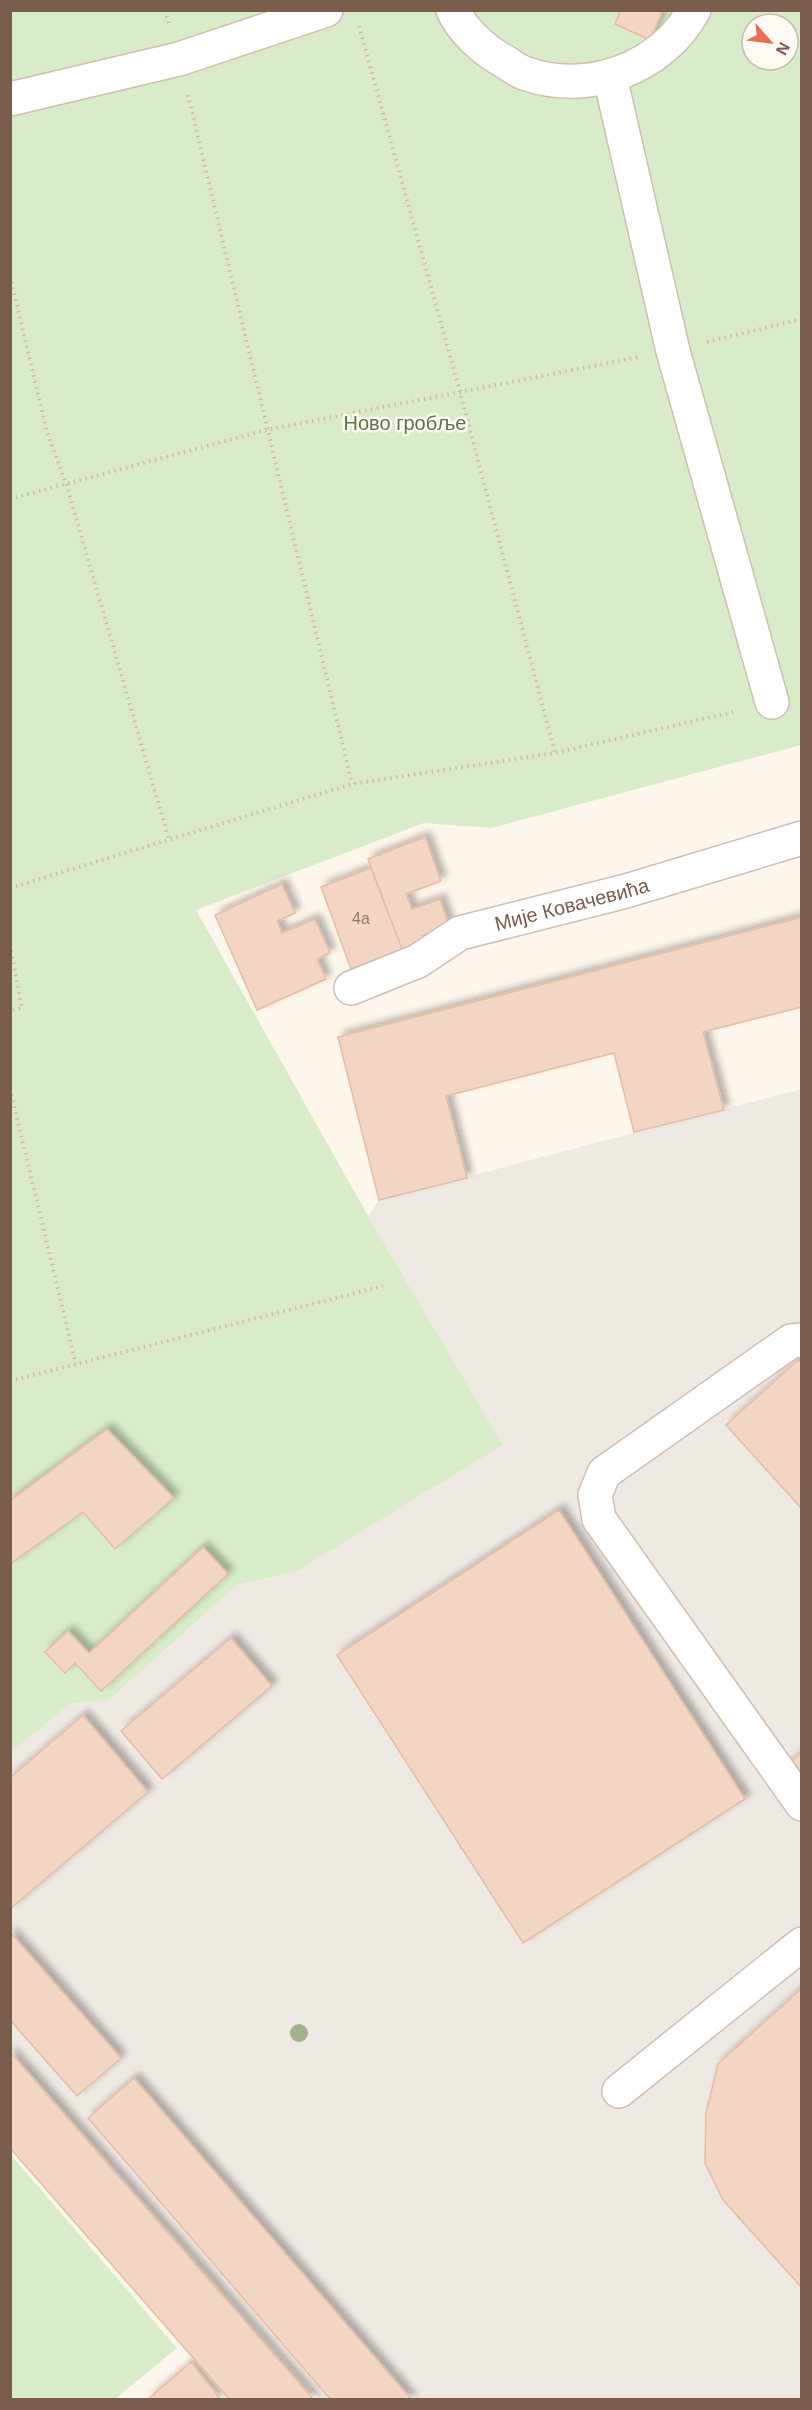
<svg xmlns="http://www.w3.org/2000/svg" width="812" height="2410" font-family="Helvetica,sans-serif">
<style>
.industrial{fill:#efe9e4}
.green{fill:#d8ecc9;fill-rule:evenodd}
.building{fill:#f3d5c3;stroke:#e6bba3;stroke-width:1.5;filter:url(#shadow)}
.lines{fill:none;stroke-linecap:round;stroke-linejoin:round}
.minor-casing{stroke:#d1beb0;stroke-width:36}
.path{stroke:#d9b8a5;stroke-width:4;stroke-dasharray:1.5 4.5;stroke-linecap:butt}
.minor{stroke:#fff;stroke-width:33}
.tree{fill:#a0b28e}
.labels{text-anchor:middle;dominant-baseline:central;stroke-width:5;stroke-linejoin:round;paint-order:stroke}
.number-label{font-size:16px;fill:#987a6a}
.park-label{font-size:20px;fill:#537a41;stroke:#fffaf3}
.street-label{font-size:20px;fill:#7a5c4d;stroke:#fffaf3}
</style>
<defs>
<filter id="shadow"><feDropShadow dx="5.5" dy="-5.5" stdDeviation="3" flood-color="#0004"/></filter>
</defs>
<rect width="100%" height="100%" fill="#fdf6ec"/>
<path class="industrial" d="M801 1089V2399H320L11 2051 10 1752 71 1703 109 1700 237 1585 297 1571 503 1445 368 1216 379 1200Z"/>
<path class="green" d="M11 11H801V745L491 828 424 823 196 910 368 1216 503 1445 297 1571 237 1585 109 1700 71 1703 11 1752ZM752 24H788V60H752Z
M11 2155 177 2348 115 2399H11Z"/>
<path class="building" d="M621 10H663L650 40 615 24Z
M425 837 441 881 406 894 412 909 440 899 449 925 422 936 424 941 402 949 368 859Z
M371 868 402 949 351 969 321 887Z
M282 884 295 913 277 921 282 933 315 919 330 953 317 959 326 979 257 1010 215 915Z
M802 917V1007L703 1032 724 1110 634 1132 614 1053 446 1096 467 1178 379 1200 338 1037Z
M798 1360 802 1363V1509L726 1425Z
M107 1429 174 1498 115 1549 83 1512 10 1564V1501Z
M559 1510 745 1799 523 1943 337 1655Z
M203 1547 228 1574 101 1691 75 1663 65 1673 45 1652 68 1631 89 1653Z
M231 1638 272 1686 162 1779 121 1731Z
M83 1715 148 1792 10 1909V1778Z
M802 1751V1784L786 1767Z
M10 1932 121 2058 77 2096 10 2020Z
M802 1988V2288L723 2200 705 2163 706 2113 718 2064Z
M10 2052 314 2400H230L10 2148Z
M134 2078 412 2400H331L88 2118Z
M191 2362 221 2400H147Z"/>
<g class="lines">
<g class="minor-casing">
<g id="minor">
<path d="M453 10C462 30 482 48 500 59 508 63 516 70 524 73 587 96 662 69 694 10"/>
<path d="M610 77 673 351 772 702"/>
<path d="M10 99 179 59 326 10"/>
<path id="s1" d="M351 988 418 961 460 933 626 891 802 838"/>
<path d="M802 1340 791 1341 604 1473 595 1495 599 1519 802 1804"/>
<path d="M619 2091 802 1944"/>
</g>
</g>
<path class="path" d="M165 10 169 24
M359 26 460 392 555 753
M188 95 352 784
M10 276 47 432 66 483 169 840
M707 342 802 319
M10 499 266 430 639 357
M10 888 352 784 555 753 737 711
M10 945 22 1008 10 1011
M10 1089 76 1364
M10 1381 383 1286"/>
<use href="#minor" class="minor"/>
</g>
<circle class="tree" cx="299" cy="2033" r="9"/>
<g class="labels">
<g class="number-label">
<text x="361" y="918">4a</text>
</g>
<g class="park-label">
<text x="405" y="423">Ново гробље</text>
</g>
<g class="street-label">
<text stroke="none"><textPath href="#s1" startOffset="238">Мије Ковачевића</textPath></text>
</g>
</g>
<rect width="812" height="2410" fill="none" stroke="#7a5c4d" stroke-width="24"/>
<g transform="translate(770 42) rotate(118)"><circle r="28" fill="#fffaf3" stroke="#cabbb1" stroke-width="1.5"/>
<path d="M0-4.5L10 22L0 15L-10 22Z" fill="#e76f51"/>
<text y="-9" font-size="16" font-weight="bold" text-anchor="middle" fill="#7a5c4d">N</text>
</g>
</svg>
